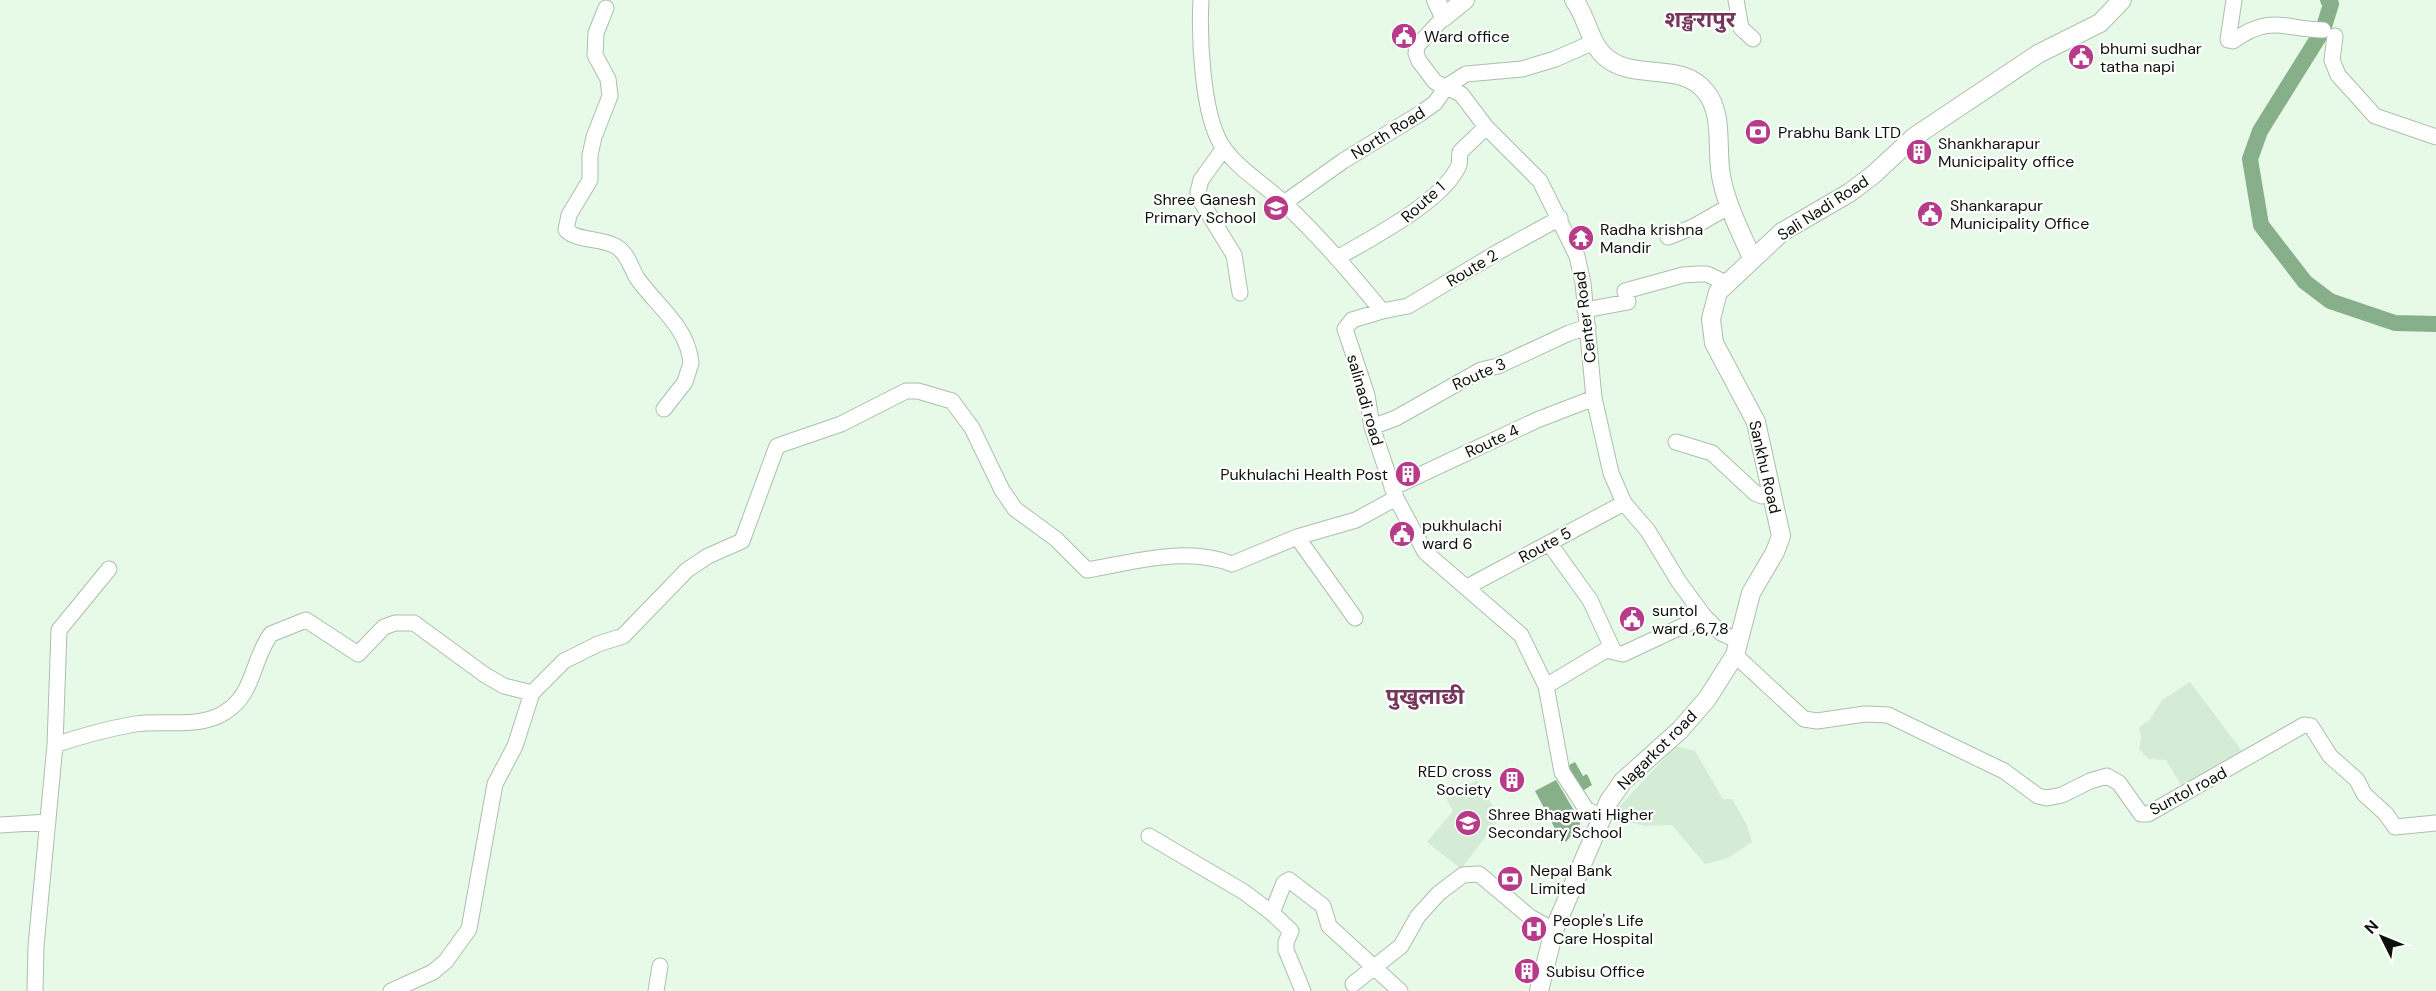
<svg xmlns="http://www.w3.org/2000/svg" width="2436" height="991" font-family="'DM Sans','Noto Sans Devanagari',sans-serif">
<style>
.built{fill:#d4ebd5}
.water{fill:#87af89}
.lines{fill:none;stroke-linecap:round;stroke-linejoin:round}
.river{stroke:#87af89;stroke-width:16}
.minor-casing{stroke:#acbead;stroke-width:17}
.major-casing{stroke:#acbead;stroke-width:20}
.minor{stroke:#fff;stroke-width:15}
.major{stroke:#fff;stroke-width:18}
.labels{text-anchor:middle;dominant-baseline:central;stroke-width:4.5;stroke-linejoin:round;paint-order:stroke}
.poi-label{font-size:16px;fill:#0b110b;stroke:#fff;text-anchor:start}
.street-label{font-size:16px;fill:#0b110b;stroke:#fff}
.district-label{font-size:22px;font-weight:bold;fill:#75365b;stroke:#fff}
</style>
<rect width="100%" height="100%" fill="#e7fae8"/>
<path class="built" d="M2190 682 2242 751 2182 787 2166 760 2149 759 2139 749 2141 738 2139 727 2149 721 2162 700Z
M1676 746 1695 751 1723 799H1732L1747 825 1752 842 1728 858 1705 864 1672 825 1644 826 1619 819 1616 810Z
M1477 780 1500 818 1461 869 1427 842 1453 811 1446 798Z"/>
<path class="water" d="M1575 762 1583 776 1587 774 1592 785 1581 792 1565 767Z
M1556 780 1579 819 1580 824 1566 842 1559 836 1535 791Z"/>
<g class="lines">
<path class="river" d="M2328 0 2331 4 2323 30 2260 131 2250 159 2261 225 2305 282 2330 301 2395 323 2436 324"/>
<g class="minor-casing">
<path id="minor" d="M1201 0C1199 36 1202 112 1221 144 1235 167 1264 184 1284 203 1320 237 1351 273 1382 311L1352 320 1345 329 1367 395 1372 427 1396 498 1425 552 1521 635 1546 686 1562 772 1586 809 1600 816
M1736 0 1741 28 1753 39
M2234 0 2228 40 2233 41C2270 14 2284 29 2323 30
M606 8 596 33 595 55 608 79 610 96 594 137 590 155V180L569 215 566 230C578 242 602 237 617 247 628 254 631 268 637 278 656 305 688 327 691 363L685 382 664 409
M1444 17 1417 46 1416 53 1419 61 1435 82 1461 94 1486 127 1540 181 1577 256 1583 283 1594 398 1611 473 1624 503 1648 531 1679 582 1704 616 1721 633 1739 641
M2335 36 2332 60 2338 75 2375 116 2436 137
M1224 148 1201 180 1198 192 1202 203 1234 255 1240 293
M1284 203 1343 161 1421 113 1435 103 1447 86 1466 74 1522 69 1555 59 1594 42
M1668 237 1693 227 1730 206
M1339 257C1371 238 1444 201 1459 165 1460 161 1459 157 1460 152L1486 127
M1585 310 1628 302 1625 291 1683 275 1698 274H1707L1726 283
M1382 311 1408 306 1498 252 1560 218
M1372 427 1396 418 1481 370 1498 366 1569 333 1588 327
M1676 442 1712 453 1755 493 1762 496 1771 493
M1392 488 1537 420 1594 398
M1297 537 1355 618
M1549 543 1590 600 1614 652
M1467 587 1624 503
M1735 655 1804 719 1817 721 1865 714 1888 715 2004 771 2038 796 2047 798 2062 795 2090 781 2107 776 2119 783 2141 814H2148L2304 725 2311 726 2330 756 2357 780 2364 794 2386 814 2395 827 2436 823
M1546 686 1606 650 1623 654 1704 616
M55 745C81 736 107 729 135 724 167 719 205 731 232 707 254 689 254 656 271 634L306 620 358 654 384 627 395 623H414L485 675 504 686 532 693
M0 825 48 822
M1149 836 1244 892 1272 913
M1353 984 1401 946 1418 916 1439 893 1463 875 1479 874 1530 917 1554 930
M35 991 36 946 55 745 59 630 109 569
M391 991 433 972 446 961 469 929 495 784 515 746 532 693 564 661 598 644 623 636 687 570 708 556 742 541 777 446 841 424 906 391H918L952 401 972 428 1002 490 1015 509 1056 539 1087 570C1134 562 1187 546 1232 564L1297 537 1356 520 1396 498
M656 991 660 966
M1303 991 1286 950V942L1291 931 1272 913 1284 883 1289 880 1323 906 1329 926 1400 991"/>
</g>
<g class="major-casing">
<path id="major" d="M1436 0 1444 17 1465 0
M1574 0C1588 18 1589 45 1608 59 1637 81 1682 61 1706 92 1725 116 1715 153 1722 181 1728 208 1741 233 1752 258
M1539 991 1554 930 1609 801 1623 781 1680 730 1707 699 1735 655 1751 593 1775 552 1781 536 1756 422 1714 343 1711 319 1718 292 1782 232 1849 193 1873 175 1914 137 2038 54 2100 23 2122 0"/>
</g>
<use href="#minor" class="minor"/>
<use href="#major" class="major"/>
</g>
<defs>
<g id="civic-disc" transform="scale(1.35)"><circle r="9.5" fill="#b83b8a" stroke="#fff"/><path d="M-.6-6.5H3V-4.5H.6V-3L4-1V1h2V6H-6V1h2V-1L-.6-3ZM-1.2 2.5V6h2.4V2.5Z" fill="#fff"/></g>
<g id="bank-disc" transform="scale(1.35)"><circle r="9.5" fill="#b83b8a" stroke="#fff"/><path d="M-6-4H6V4H-6ZM0-2.3a2.3 2.3 0 1 0 0 4.6a2.3 2.3 0 1 0 0-4.6Z" fill="#fff"/></g>
<g id="building-disc" transform="scale(1.35)"><circle r="9.5" fill="#b83b8a" stroke="#fff"/><path d="M-4-6H4V6H1V3H-1V6H-4ZM-2.5-4.3h1.7v1.8h-1.7ZM.8-4.3h1.7v1.8H.8ZM-2.5-1h1.7V.8h-1.7ZM.8-1h1.7V.8H.8Z" fill="#fff"/></g>
<g id="school-disc" transform="scale(1.35)"><circle r="9.5" fill="#b83b8a" stroke="#fff"/><path d="M0-5L7-2L0 1L-7-2ZM-4 1L0 2.5L4 1V4Q0 6-4 4Z" fill="#fff"/></g>
<g id="temple-disc" transform="scale(1.35)"><circle r="9.5" fill="#b83b8a" stroke="#fff"/><path d="M0-6L5-2H3V0L6.5 2.5H4V6H1.5V3h-3V6H-4V2.5H-6.5L-3 0V-2H-5Z" fill="#fff"/></g>
<g id="hospital-disc" transform="scale(1.35)"><circle r="9.5" fill="#b83b8a" stroke="#fff"/><path d="M-5-5h3v3.5h4V-5h3V5h-3V1.5h-4V5h-3Z" fill="#fff"/></g>
</defs>
<g fill-rule="evenodd">
<use href="#civic-disc" x="1404" y="36"/>
<use href="#civic-disc" x="2081" y="57"/>
<use href="#bank-disc" x="1758" y="132"/>
<use href="#building-disc" x="1919" y="152"/>
<use href="#school-disc" x="1276" y="208"/>
<use href="#civic-disc" x="1930" y="214"/>
<use href="#temple-disc" x="1581" y="238"/>
<use href="#building-disc" x="1408" y="474"/>
<use href="#civic-disc" x="1402" y="534"/>
<use href="#civic-disc" x="1632" y="619"/>
<use href="#building-disc" x="1512" y="780"/>
<use href="#school-disc" x="1468" y="823"/>
<use href="#bank-disc" x="1510" y="879"/>
<use href="#hospital-disc" x="1534" y="929"/>
<use href="#building-disc" x="1527" y="971"/>
</g>
<g class="labels">
<g class="poi-label">
<text x="1424" y="36">Ward office</text>
<text x="2100" y="48">bhumi sudhar<tspan x="2100" dy="18">tatha napi</tspan></text>
<text x="1778" y="132">Prabhu Bank LTD</text>
<text x="1938" y="143">Shankharapur<tspan x="1938" dy="18">Municipality office</tspan></text>
<text x="1256" y="199" text-anchor="end">Shree Ganesh<tspan x="1256" dy="18">Primary School</tspan></text>
<text x="1950" y="205">Shankarapur<tspan x="1950" dy="18">Municipality Office</tspan></text>
<text x="1600" y="229">Radha krishna<tspan x="1600" dy="18">Mandir</tspan></text>
<text x="1388" y="474" text-anchor="end">Pukhulachi Health Post</text>
<text x="1422" y="525">pukhulachi<tspan x="1422" dy="18">ward 6</tspan></text>
<text x="1652" y="610">suntol<tspan x="1652" dy="18">ward ,6,7,8</tspan></text>
<text x="1492" y="771" text-anchor="end">RED cross<tspan x="1492" dy="18">Society</tspan></text>
<text x="1488" y="814">Shree Bhagwati Higher<tspan x="1488" dy="18">Secondary School</tspan></text>
<text x="1530" y="870">Nepal Bank<tspan x="1530" dy="18">Limited</tspan></text>
<text x="1553" y="920">People's Life<tspan x="1553" dy="18">Care Hospital</tspan></text>
<text x="1546" y="971">Subisu Office</text>
</g>
<g class="street-label">
<text transform="translate(1388 133) rotate(-32)">North Road</text>
<text transform="translate(1423 202) rotate(-42)">Route 1</text>
<text transform="translate(1823 208) rotate(-33)">Sali Nadi Road</text>
<text transform="translate(1472 268) rotate(-31)">Route 2</text>
<text transform="translate(1585 317) rotate(-97)">Center Road</text>
<text transform="translate(1479 374) rotate(-24)">Route 3</text>
<text transform="translate(1365 400) rotate(74)">salinadi road</text>
<text transform="translate(1492 441) rotate(-25)">Route 4</text>
<text transform="translate(1765 467) rotate(77)">Sankhu Road</text>
<text transform="translate(1545 545) rotate(-28)">Route 5</text>
<text transform="translate(1657 750) rotate(-45)">Nagarkot road</text>
<text transform="translate(2188 791) rotate(-28)">Suntol road</text>
</g>
<g class="district-label">
<text x="1700" y="19">शङ्खरापुर</text>
<text x="1425" y="696">पुखुलाछी</text>
</g>
</g>
<g transform="translate(2382 937) rotate(313)" stroke="#ffffff" stroke-width="4.5" paint-order="stroke">
<path d="M0-4.5L10 22L0 15L-10 22Z" fill="#0b110b"/>
<text y="-9" font-size="16" font-weight="bold" text-anchor="middle" fill="#0b110b">N</text>
</g>
</svg>
